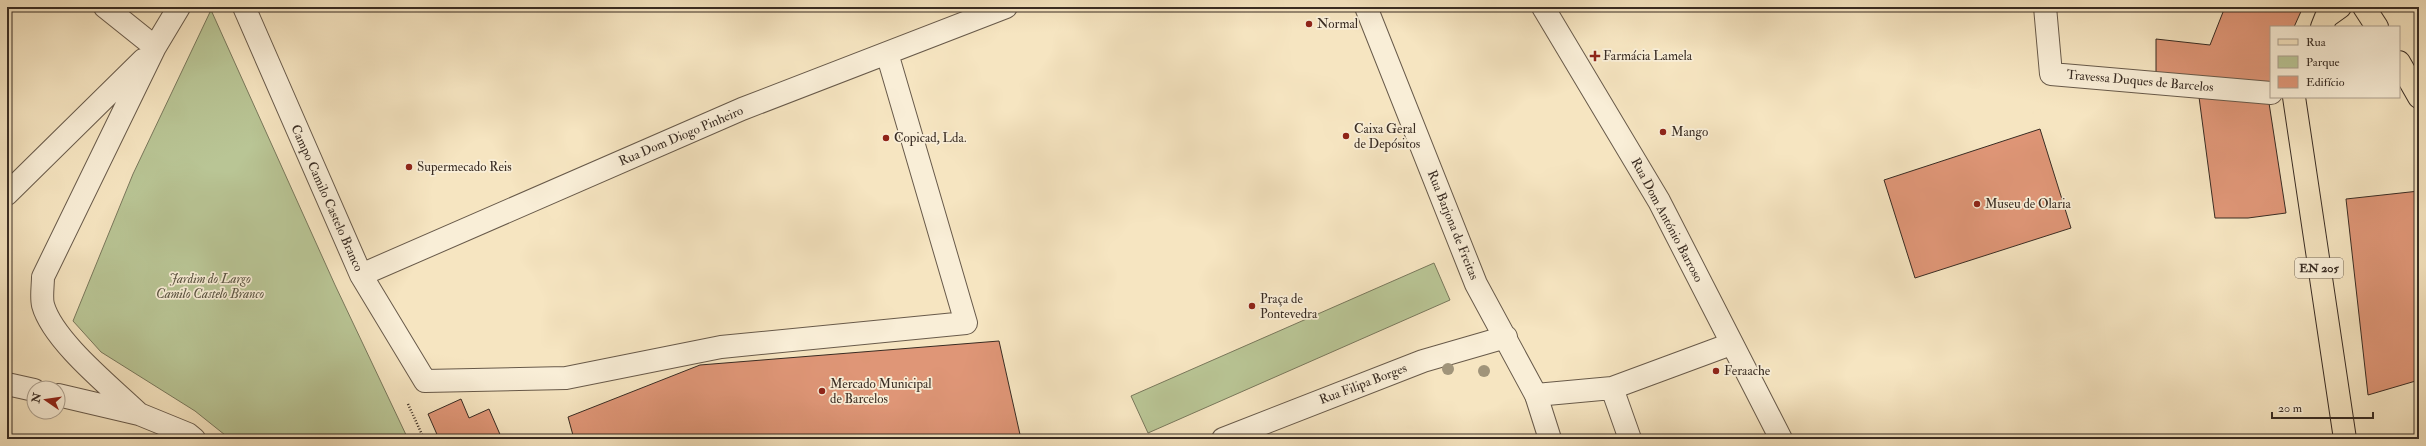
<svg xmlns="http://www.w3.org/2000/svg" width="2426" height="446" font-family="'IM FELL Double Pica',serif">
<style>
.green{fill:#b9c595;stroke:#79785c}
.building{fill:#df9677;stroke:#392c23}
.lines{fill:none;stroke-linecap:round;stroke-linejoin:round}
.pedestrian-casing{stroke:#685a4a;stroke-width:24}
.minor-casing{stroke:#685a4a;stroke-width:24}
.primary-casing{stroke:#392c23;stroke-width:24}
.path{stroke:#392c23;stroke-width:2.5;stroke-dasharray:1 2;stroke-linecap:butt}
.pedestrian{stroke:#f9eed7;stroke-width:22}
.minor{stroke:#f9eed7;stroke-width:22}
.primary{stroke:#f6e5c1;stroke-width:22}
.tree{fill:#a0947a}
.poi-dot{fill:#8f2418;stroke:#f9eed7;stroke-width:1.5}
.labels{text-anchor:middle;dominant-baseline:central;stroke-width:3.5;stroke-linejoin:round;paint-order:stroke}
.shield{fill:#f9eed7;stroke:#736659;stroke-width:1}
.shield-label{font-size:12px;font-weight:bold;fill:#392c23}
.poi-label{font-size:13px;fill:#392c23;stroke:#f9eed7;text-anchor:start}
.street-label{font-size:13px;fill:#392c23;stroke:#f9eed7}
.park-label{font-size:13px;font-style:italic;fill:#595240;stroke:#f9eed7}
</style>
<rect width="100%" height="100%" fill="#f6e5c1"/>
<filter id="stains"><feTurbulence type="fractalNoise" baseFrequency=".005" numOctaves="4"/><feColorMatrix values="0 0 0 0 .2 0 0 0 0 .09 0 0 0 0 .02 0 0 0 .5 -.17"/></filter>
<radialGradient id="worn" r=".72"><stop offset=".6" stop-color="#630" stop-opacity="0"/><stop offset="1" stop-color="#630" stop-opacity=".3"/></radialGradient>
<path class="green" d="M211 10 335 285 408 439H230L195 411 101 352 73 321 133 174Z
M1434 263 1450 300 1148 433 1131 396Z"/>
<path class="building" d="M2225 7H2303L2294 27H2271V80L2269 85 2156 73V39L2210 45Z
M2199 97 2269 103 2286 213 2248 218H2215Z
M2040 129 2071 228 1915 278 1884 180Z
M2419 191V380L2368 395 2346 199Z
M999 341 1021 439H574L568 417 700 365Z
M461 399 469 418 489 409 502 439H439L428 414Z"/>
<g class="lines">
<g class="pedestrian-casing">
<path id="pedestrian" d="M1543 7 1659 201 1781 439
M1612 388 1630 439
M1536 395 1612 388 1731 344"/>
</g>
<g class="minor-casing">
<path id="minor" d="M105 7 155 47
M244 7 361 275 425 381 566 378 721 347 966 323 887 53
M1366 7 1476 284 1536 395 1550 439
M2045 7 2051 74 2271 93
M7 194 143 60
M361 275 742 109 1006 7
M7 384 34 390
M58 395 139 414 188 434 194 439
M139 414C111 387 53 341 43 305 41 297 43 286 43 277L155 47 179 7
M1223 439 1423 361 1506 337"/>
</g>
<g class="primary-casing">
<path id="primary" d="M2364 7 2377 27
M2322 27 2326 17 2340 7
M2399 62 2419 97
M2294 97 2345 439"/>
</g>
<path class="path" d="M408 404 424 439"/>
<use href="#pedestrian" class="pedestrian"/>
<use href="#minor" class="minor"/>
<use href="#primary" class="primary"/>
</g>
<g class="tree">
<circle cx="1448" cy="369" r="6"/>
<circle cx="1484" cy="371" r="6"/>
</g>
<g class="poi-dot">
<circle cx="1309" cy="24" r="4"/>
<path d="M1593 50h4v4h4v4h-4v4h-4v-4h-4v-4h4z"/>
<circle cx="1663" cy="132" r="4"/>
<circle cx="1346" cy="136" r="4"/>
<circle cx="886" cy="138" r="4"/>
<circle cx="409" cy="167" r="4"/>
<circle cx="1977" cy="204" r="4"/>
<circle cx="1252" cy="306" r="4"/>
<circle cx="1716" cy="371" r="4"/>
<circle cx="822" cy="391" r="4"/>
</g>
<g class="labels">
<rect class="shield" x="2295" y="258" width="48" height="20" rx="3"/>
<g class="shield-label">
<text x="2319" y="268">EN 205</text>
</g>
<g class="poi-label">
<text x="1317" y="24">Normal</text>
<text x="1603" y="56">Farmácia Lamela</text>
<text x="1354" y="129">Caixa Geral<tspan x="1354" dy="15">de Depósitos</tspan></text>
<text x="1671" y="132">Mango</text>
<text x="894" y="138">Copicad, Lda.</text>
<text x="417" y="167">Supermecado Reis</text>
<text x="1985" y="204">Museu de Olaria</text>
<text x="1260" y="299">Praça de<tspan x="1260" dy="15">Pontevedra</tspan></text>
<text x="1724" y="371">Feraache</text>
<text x="830" y="384">Mercado Municipal<tspan x="830" dy="15">de Barcelos</tspan></text>
</g>
<g class="street-label">
<text transform="translate(2140 81) rotate(5)">Travessa Duques de Barcelos</text>
<text transform="translate(681 136) rotate(-23)">Rua Dom Diogo Pinheiro</text>
<text transform="translate(327 198) rotate(66)">Campo Camilo Castelo Branco</text>
<text transform="translate(1667 220) rotate(62)">Rua Dom António Barroso</text>
<text transform="translate(1453 225) rotate(68)">Rua Barjona de Freitas</text>
<text transform="translate(1363 384) rotate(-21)">Rua Filipa Borges</text>
</g>
<g class="park-label">
<text x="210" y="279">Jardim do Largo<tspan x="210" dy="15">Camilo Castelo Branco</tspan></text>
</g>
</g>
<rect width="2426" height="446" fill="none" stroke="#f6e5c1" stroke-width="24"/>
<rect x="8" y="8" width="2410" height="430" fill="none" stroke="#392c23" stroke-width="2"/>
<rect x="12" y="12" width="2402" height="422" fill="none" stroke="#392c23"/>
<rect x="2270" y="26" width="130" height="72" fill="#f9eed7" stroke="#aca08f"/>
<rect x="2278" y="39" width="20" height="6" fill="#f6e5c1" stroke="#aca08f"/>
<text x="2306" y="46" font-size="12" fill="#392c23">Rua</text>
<rect x="2278" y="56" width="20" height="12" fill="#b9c595" stroke="#aca08f"/>
<text x="2306" y="66" font-size="12" fill="#392c23">Parque</text>
<rect x="2278" y="76" width="20" height="12" fill="#df9677" stroke="#aca08f"/>
<text x="2306" y="86" font-size="12" fill="#392c23">Edifício</text>
<g transform="translate(46 400) rotate(283)"><circle r="19" fill="#f9eed7" stroke="#aca08f"/>
<path d="M0-3L7 15L0 10L-7 15Z" fill="#8f2418"/>
<text y="-6" font-size="11" font-weight="bold" text-anchor="middle" fill="#392c23">N</text>
</g>
<path d="M2272 412v6h101v-6" fill="none" stroke="#392c23" stroke-width="2"/>
<text x="2278" y="412" font-size="12" fill="#392c23" stroke="#f9eed7" stroke-width="3" paint-order="stroke">20 m</text>
<rect width="100%" height="100%" filter="url(#stains)"/>
<rect width="100%" height="100%" fill="url(#worn)"/>
</svg>
